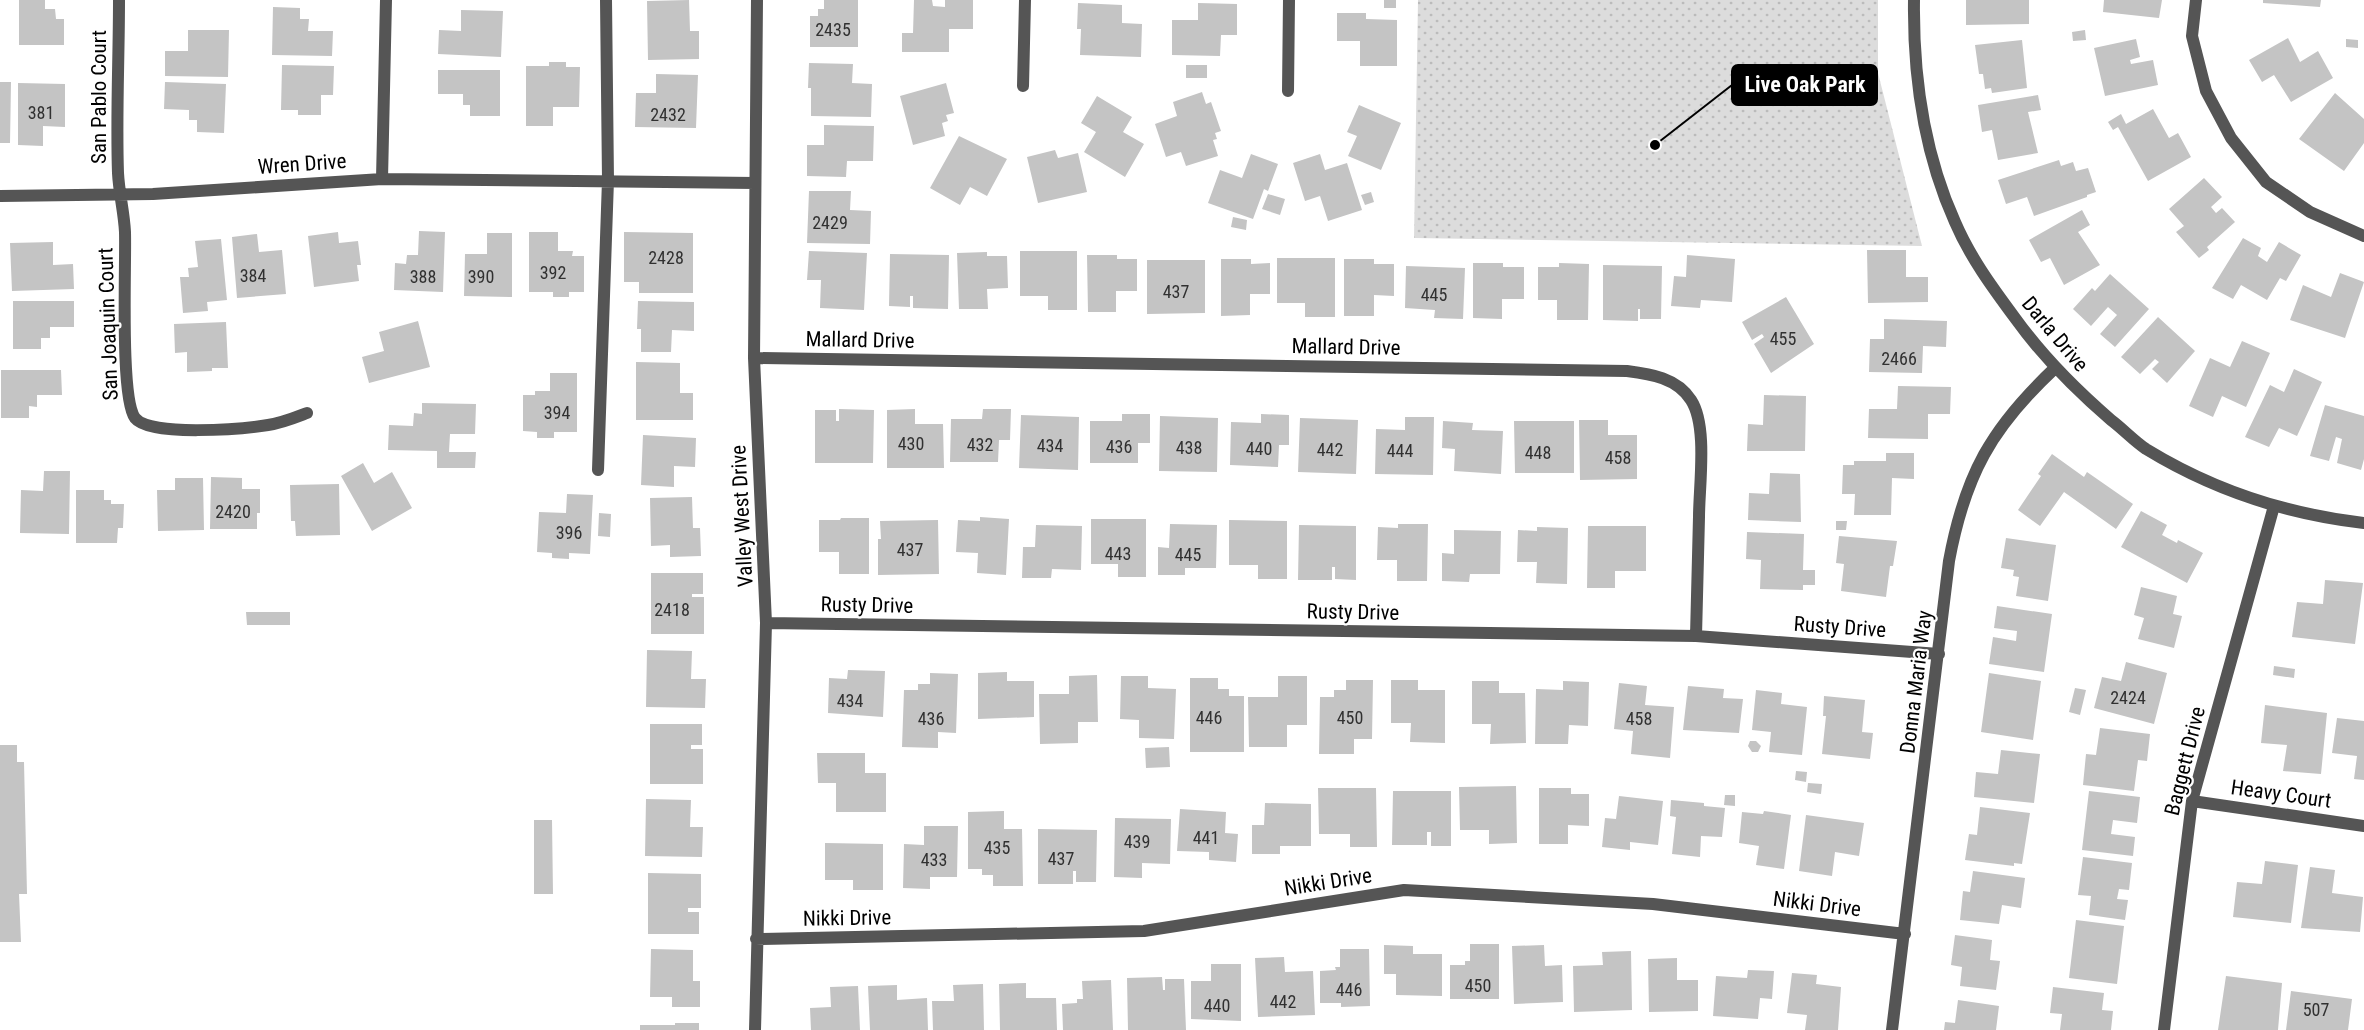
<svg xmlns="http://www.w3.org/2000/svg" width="2364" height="1030" font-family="'Roboto Condensed',sans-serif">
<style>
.park{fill:url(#park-dots)}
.building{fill:#c4c4c4}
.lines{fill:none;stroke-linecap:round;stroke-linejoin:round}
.street{stroke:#555;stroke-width:12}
.labels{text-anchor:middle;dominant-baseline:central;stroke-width:4.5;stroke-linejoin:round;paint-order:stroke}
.number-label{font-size:18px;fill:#313131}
.street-label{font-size:21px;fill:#000;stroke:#fff}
.leader{fill:none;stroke:#000;stroke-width:2}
.callout-dot{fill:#000;stroke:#fff;stroke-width:2}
.callout{fill:#000;stroke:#000;stroke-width:2}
.callout-label{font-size:22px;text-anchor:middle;font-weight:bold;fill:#fff}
</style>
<defs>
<pattern id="park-dots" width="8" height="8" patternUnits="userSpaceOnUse" patternTransform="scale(1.5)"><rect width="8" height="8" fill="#dcdcdc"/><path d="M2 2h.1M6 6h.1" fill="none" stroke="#bbb" stroke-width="1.8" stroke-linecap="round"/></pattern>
</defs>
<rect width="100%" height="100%" fill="#fff"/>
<path class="park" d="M1418 0H1878V73L1922 246 1414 238Z"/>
<path class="building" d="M19 0H45V9H55L56 19H64V45H19Z
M689 0 690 31H699V59L648 60 647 1Z
M824 0H858V47H810V16H818V9H824Z
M914 0H932L933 6 945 7V0H973V29H949V52H902V33H913Z
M1384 0H1396V8H1384Z
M1966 0H2029V24L1966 25Z
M2104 0H2162L2159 18 2103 12Z
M2263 0H2321L2320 7 2263 3Z
M1078 3 1122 5V23L1142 24 1141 57 1080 55 1081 29H1077Z
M1198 3 1237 4V35H1221L1220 56 1172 55V20H1198Z
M273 7 300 8V19H309L308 31H333L332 56 272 55Z
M461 10 503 11 501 57 438 54 439 30 461 31Z
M1337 13H1366V19L1397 20V66H1360V41H1337Z
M188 30H229L228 77 165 76V51H188Z
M2085 30 2086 40 2073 41 2072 32Z
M2288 38 2300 62 2318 51 2333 78 2291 102 2274 75 2262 82 2249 60Z
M2136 39 2140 57 2130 60 2131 64 2153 60 2158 85 2105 96 2094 48Z
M2346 39 2358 40V48L2346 47Z
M2022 40 2027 88 1992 93 1991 88 1985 89 1983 74H1979L1975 45Z
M549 62H566V67H580L579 107H553V126H526V66H549Z
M809 63 853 64 852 83 872 84 871 117 811 116V88H808Z
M282 65 334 66 333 95H321V115H298V110H281Z
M1186 65H1207V78H1186Z
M438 70H500V116H470V105H463V94H438Z
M656 74 698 75 696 128 635 127 636 93H656Z
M0 82H11L10 143H0Z
M165 82 226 84 224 133 197 132V120H189V110L164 109Z
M18 83 65 84V127L43 126V146L18 145Z
M946 83 954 113 946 115 948 121 942 123 945 136 913 145 900 96Z
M1202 92 1206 104 1211 102 1221 131 1215 133 1217 139 1213 140 1218 156 1186 166 1181 152 1166 157 1155 124 1177 116 1173 102Z
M2335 93 2364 119V143L2344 171 2299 139Z
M2038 95 2041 110 2028 112 2038 153 1998 160 1992 130 1982 132 1978 105Z
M1097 96 1132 117 1123 132 1144 144 1125 177 1084 152 1096 132 1081 123Z
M1359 105 1401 123 1381 170 1348 156 1357 136 1347 132Z
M2153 109 2169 138 2178 133 2191 157 2148 181 2118 127 2113 130 2108 122 2121 114 2126 124Z
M824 125 874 126 873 161H847L846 177 807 176V145H824Z
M959 136 1007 159 987 196 970 187 960 205 930 188Z
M1055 150 1058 158 1078 153 1087 192 1038 203 1027 157Z
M1251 154 1278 164 1268 191 1264 189 1253 219 1208 203 1220 170 1242 178Z
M1320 154 1325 170 1347 163 1362 210 1328 221 1320 196 1305 201 1293 163Z
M2059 160 2061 166 2073 162 2076 171 2088 168 2096 192 2087 195V197L2034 216 2027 197 2006 204 1998 180Z
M2204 178 2222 197 2211 207 2216 213 2222 208 2235 222 2207 247 2209 250 2199 258 2176 232 2184 226 2169 209Z
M809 191H851L850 210 871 211 870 244 807 243Z
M1371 192 1374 202 1365 205 1361 195Z
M1268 194 1285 199 1280 215 1262 209Z
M2082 210 2090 225 2078 232 2100 265 2064 285 2050 258 2041 262 2029 240Z
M1233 217 1247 220 1246 230 1231 227Z
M419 231 445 232 443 292 394 290 395 263 406 264 407 255H418Z
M338 232 339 243 358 241 361 265H357L359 281 314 287 308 236Z
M529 232H558V251H573L572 256H584V292H569V297H553V292H529Z
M624 232 693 233V293H639V282H624Z
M487 233H512V297L464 296 465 254H487Z
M257 234 259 252 282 250 286 294 237 298 232 237Z
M2243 238 2261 248 2258 256 2267 262 2279 242 2301 255 2286 281 2280 278 2267 300 2241 285 2233 299 2212 288Z
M221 239 227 300 207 302 208 311 183 313 180 277H189L188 268 198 267 195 241Z
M53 242V265L73 264 74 289 12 291 10 243Z
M1867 250H1906V277H1928V302L1868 303Z
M809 251 867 253 864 310 820 308 821 280H807Z
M1020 251H1077V310H1048V296H1020Z
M987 252V256H1007L1008 288 987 289 988 309H959L957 253Z
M890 254 949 255 948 309 913 308V296H910V307L889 306Z
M1087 255H1117V259H1137V291H1116V312H1088Z
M1687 255 1735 259 1732 302 1701 300 1700 308 1671 306 1674 276 1686 277Z
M1277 258H1335V317H1305V303H1277Z
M1221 259H1251V264L1270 263V294H1250V315L1221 316Z
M1344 259H1374V264H1394V296L1374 295V316H1344Z
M1147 260H1205V313L1147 314Z
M1473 263H1503V267H1524V299H1502V319L1473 318Z
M1559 263 1589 264 1588 320H1557V300H1538V267H1559Z
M1603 265 1662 266 1661 319H1640V309H1638V321L1603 320Z
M1406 266 1465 268 1463 319 1434 318 1435 310 1405 308Z
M2340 273 2364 282 2345 338 2290 320 2303 285 2331 297Z
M2110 274 2149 309 2115 347 2100 334 2117 315 2108 307 2091 326 2073 309 2092 288 2095 291Z
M1786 297 1814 344 1771 373 1754 344 1764 337 1762 334 1752 340 1742 322Z
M13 301H74V327H50V338H41V349H13Z
M638 301 694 302V331L672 330 671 352H641V329H637Z
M2158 317 2195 351 2167 383 2152 369 2159 362 2155 359 2140 374 2121 357Z
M1884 319 1947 321 1946 347 1923 346 1922 373 1869 372 1870 339H1884Z
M418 321 430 367 369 383 362 357 384 351 379 332Z
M226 322 228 368H212V371L187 372V352L175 353 174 324Z
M2242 341 2270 353 2246 407 2222 396 2213 417 2189 406 2210 358 2230 367Z
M636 362 680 363V393H693V420H636Z
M2294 369 2322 382 2297 436 2279 428 2269 447 2245 437 2270 385 2284 392Z
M1 370H61L62 395H37V407L29 406V418H1Z
M550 373H577V432H554V438H537V432L523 431V395H535V391H550Z
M1898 386 1951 387 1950 414H1928V439L1868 438 1869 409H1897Z
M1764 395 1806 396 1805 451H1747L1748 424 1763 425Z
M422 403 476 404 475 434H450L449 452H476L475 468H437V451L388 450 389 425 413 426 414 413 422 414Z
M2325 405 2364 416V459L2361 470 2337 463 2342 439 2336 437 2329 461 2310 456Z
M839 409 874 410 873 463H815V410H836V421H839Z
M915 409V424H943L944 468H887V410Z
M983 409H1011L1010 440H999L998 462H950L951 419H982Z
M1122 414H1150V443H1138V463H1090V421H1122Z
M1261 414 1289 415V445H1279L1278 467 1230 465 1231 422 1261 423Z
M1021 415 1079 417 1078 470 1019 468Z
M1160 416 1218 418 1217 472 1159 471Z
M1405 417H1434L1433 475 1375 474 1376 429 1405 430Z
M1300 418 1358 420 1356 474 1298 472Z
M1579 420H1608V435H1637V479L1580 480Z
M1443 421 1473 423 1472 430 1503 431 1501 474 1454 471 1455 449 1442 448Z
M1514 421H1574V473H1515Z
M643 435 696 438 695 467 674 466V487L641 485Z
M1886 453H1914V479L1892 478 1891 515H1854L1855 494H1842L1843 465H1854V461H1886Z
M2052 454 2084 477 2087 472 2133 504 2116 529 2064 492 2040 526 2018 510 2041 476 2038 474Z
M363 463 374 483 392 472 412 508 372 531 341 476Z
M44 471H70L69 534 20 533 21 490 43 491Z
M1770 473 1800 474 1801 522 1748 520 1749 493 1769 494Z
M211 477 242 478V489H260V513H257V529H210Z
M175 478H203L204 530 158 531 157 490H175Z
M339 484 340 535 296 536 295 521H291L290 485Z
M76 490H104V500H111V504H124L123 528H118L117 543H76Z
M567 494 593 495 590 554 569 553V559L552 558V553L537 552 539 512 566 513Z
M692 497 693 528H700L701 556 670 557V545L651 546 650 498Z
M2141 511 2167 525 2162 535 2177 543 2178 540 2203 553 2187 583 2121 547Z
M599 513 611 514 610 537 598 536Z
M980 517 1009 519 1006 575 977 573 978 553 956 552 958 520 980 521Z
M841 518H869V574H839V552H819V520H840Z
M1091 519H1146V577H1118V564H1091Z
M938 520 939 574 878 575V539H881L880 521Z
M1229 520 1287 521V579H1258V565H1229Z
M1836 521H1847L1846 530H1836Z
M1170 524 1217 525 1216 568H1185V575H1158V547L1169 548Z
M1398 524H1428L1427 581H1397V560H1377L1378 527 1398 528Z
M1036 525 1082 526 1081 570 1052 569 1051 578H1022L1023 547H1035Z
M1299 525 1356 526V580L1335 579V567H1332V580H1298Z
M1588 526H1646V571H1615V588H1587Z
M1537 527 1568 528 1567 584 1536 583 1537 562H1517L1518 530 1537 531Z
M1454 530 1501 531 1500 574H1470L1469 582 1442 581V553L1454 554Z
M1747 532 1804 534 1803 570H1815V585H1803V590L1760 589 1761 560 1746 559Z
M1839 536 1897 541 1893 566H1890L1886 597 1841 591 1844 564 1836 563Z
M2006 538 2056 545 2048 601 2016 596 2019 577 2013 576 2014 570 2001 568Z
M651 573H703V594H692V597H704V634H651Z
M2325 580 2363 583 2355 644 2292 637 2297 602 2323 604Z
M2141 587 2177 596 2173 614 2182 616 2174 648 2138 639 2144 618 2134 615Z
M1997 606 2052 614 2044 672 1989 664 1993 637 2016 641 2017 631 1994 628Z
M246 612H290V625H247Z
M647 650 692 651 691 679H706L705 708 646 707Z
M2126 662 2167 673 2154 724 2094 708 2102 677 2121 681Z
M2274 666 2295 669 2294 678 2273 675Z
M848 670 885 671 883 717 828 713 829 678 847 679Z
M1007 672V681H1034V717L978 719V673Z
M930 673 958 674 956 733 938 732V748L902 747 904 690H918V684H930Z
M1989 673 2041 681 2033 740 1981 732Z
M1097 675 1098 722H1078V743L1040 744 1039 694H1069V676Z
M1121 676H1148V688L1176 689 1174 739 1139 738V720L1120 719Z
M1278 676H1307V725H1287V747H1249L1248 697H1278Z
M1190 678H1218V689H1229V696H1244V752H1190Z
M1346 680H1373L1372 739H1354V754H1319L1320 697H1334V690H1346Z
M1391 680H1418V690H1445V743L1410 742 1411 723H1391Z
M1472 681H1499V693H1525L1526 743 1490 744 1491 724H1472Z
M1563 681 1589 682 1588 726 1569 725 1568 744H1535L1536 689 1563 690Z
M1619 683 1647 686 1645 705 1674 707 1670 758 1631 754 1633 731 1614 729Z
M1688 686 1724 689 1723 698 1743 699 1739 733 1683 730Z
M2075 688 2086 690 2080 715 2069 712Z
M1756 690 1782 693 1781 704 1807 707 1802 755 1769 752 1771 732 1752 730Z
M1824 696 1865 700 1862 732 1873 733 1870 759 1822 754 1826 716H1823Z
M2265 705 2327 713 2321 774 2283 771 2287 745 2261 743Z
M2337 718 2364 721V780L2354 779 2357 756 2332 753Z
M650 724H702V745H691V749H703V784H650Z
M2100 728 2150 734 2147 761 2138 760 2134 791 2083 785 2086 754 2096 755Z
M1750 741H1756L1761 746 1758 752H1752L1748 746Z
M0 745H17V762H24L27 894H19L21 942H0Z
M1169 747 1170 767 1146 768 1145 748Z
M2001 750 2040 754 2034 803 1974 797 1976 772 1998 774Z
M817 753H865V773H886V812H836V783H818Z
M1796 771 1807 772 1806 782 1795 780Z
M1808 783 1822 784 1821 794 1807 792Z
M1516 786 1517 843 1489 844V830H1460L1459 787Z
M1318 788H1376L1377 847H1350V834H1319Z
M1539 788H1571V794H1589V826L1568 825V844H1539Z
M1393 791H1451V846H1431V832H1427V845H1392Z
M2089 791 2140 797 2137 823 2113 820 2111 834 2135 837 2133 856 2082 850Z
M1725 795H1735V806L1724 805Z
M1619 796 1663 801 1658 845 1630 842V850L1602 847 1605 818 1616 819Z
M646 799 691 800 690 827H703L702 857 645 856Z
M1671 800 1704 803V806L1725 808 1722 837 1701 836 1700 857 1672 854 1676 817 1670 816Z
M1265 803 1311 804V846H1280V854H1252V825H1264Z
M1980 807 2030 813 2022 864 2014 863V866L1965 860 1969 834 1977 835Z
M1180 809 1226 812 1225 833 1238 834 1236 862 1209 860V852L1177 851Z
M1004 811V829H1022L1023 886H993V875H982V869H968V812Z
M1764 811 1791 815 1784 869 1756 865 1759 846 1739 843 1742 812 1763 814Z
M1806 815 1864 823 1859 856 1835 852 1832 876 1799 871Z
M1115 818 1171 819 1170 864 1142 863V878L1114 877Z
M534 820H552L553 894H534Z
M924 826H958L957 877H930V889L903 888 904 844 924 845Z
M1038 829 1097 830 1096 882H1076V871H1073V884H1038Z
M825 843 883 844V890H853V880H825Z
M2083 857 2132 863 2129 890 2119 889 2117 899 2128 900 2125 920 2089 915 2091 896 2078 895Z
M2265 861 2298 865 2291 923 2233 917 2237 882 2262 884Z
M2310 867 2335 870 2332 893 2363 897 2360 932 2301 928Z
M1973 871 2025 878 2021 908 2002 905 1999 924 1960 920 1963 891 1970 892Z
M648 873 701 874V908H688V912H699V934H648Z
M2076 920 2124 926 2117 984 2069 978Z
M1955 935 1992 940 1990 960 2000 961 1996 990 1960 986 1962 967 1951 965Z
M1470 944H1499V999H1450V965H1465V961H1470Z
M1384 945 1413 946V954H1442V996L1396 995V974H1384Z
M1544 945 1545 966 1562 965 1563 1002 1514 1004 1512 946Z
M651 949 693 950V981H700V1007H672V997H650Z
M1340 949H1369L1370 1006 1341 1007V1003H1320V971L1336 970 1335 967H1340Z
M1631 951 1632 1010 1574 1012 1573 966 1603 965 1602 952Z
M1284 957 1285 972 1313 971 1315 1015 1258 1017 1255 958Z
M1677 958V980H1698V1011L1649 1012 1648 959Z
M1211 964H1241V1021L1191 1019V981H1211Z
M1748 970 1774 971 1772 999 1760 998 1758 1019 1713 1016 1716 976 1747 978Z
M1792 973 1817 975 1816 984 1841 987 1838 1030H1805L1807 1015 1787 1013Z
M2226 976 2282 983 2278 1030H2218Z
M1162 977 1163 990H1165V979H1184L1186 1030H1128L1127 978Z
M1111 980 1113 1030H1063L1062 1004 1077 1003V999H1083L1082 981Z
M1026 983V998H1056L1057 1030H1000L999 984Z
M983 984 984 1030H933L932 1001H954L953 985Z
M897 985V1000L927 998 928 1030H870L868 986Z
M858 986 860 1030H811L810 1008 831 1007 830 987Z
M2053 987 2104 993 2102 1010 2113 1011 2111 1030H2060L2062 1014 2050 1013Z
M2291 991 2352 999 2348 1030H2286Z
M1958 1000 1999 1006 1996 1030H1944L1945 1022 1955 1023Z
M675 1023H699V1030H640V1025H675Z"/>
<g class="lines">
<path class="street" d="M119 0C119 58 116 116 118 173 119 193 124 212 125 232 126 265 120 398 135 418 150 437 243 429 268 425 282 423 294 418 307 413
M1914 0C1913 75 1924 153 1955 222 1970 257 1992 287 2015 318 2043 357 2075 389 2111 420 2123 429 2134 441 2146 449 2213 490 2286 514 2364 523
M2196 0 2192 36 2206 91 2231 138 2266 182 2310 212 2364 236
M1023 86 1025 0
M1288 91 1289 0
M382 179 386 0
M0 196 153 194 382 179 755 183
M754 358 1627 371C1651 374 1677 378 1691 400 1708 426 1699 486 1699 517 1698 557 1697 596 1696 636
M598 470 608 180 606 0
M766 623 1696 636 1939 654
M2192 801 2364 826
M756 939 1144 931 1404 890 1653 904 1905 934
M755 1030 766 623 754 358 757 0
M1892 1030 1949 561C1965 475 1991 428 2055 368
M2164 1030 2192 801 2274 506"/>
</g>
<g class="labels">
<g class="number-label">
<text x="833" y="29">2435</text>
<text x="41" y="112">381</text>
<text x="668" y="114">2432</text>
<text x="830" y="222">2429</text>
<text x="666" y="257">2428</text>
<text x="553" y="272">392</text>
<text x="253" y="275">384</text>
<text x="423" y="276">388</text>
<text x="481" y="276">390</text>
<text x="1176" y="291">437</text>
<text x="1434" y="294">445</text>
<text x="1783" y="338">455</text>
<text x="1899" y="358">2466</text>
<text x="557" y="412">394</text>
<text x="911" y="443">430</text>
<text x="980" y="444">432</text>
<text x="1050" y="445">434</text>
<text x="1119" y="446">436</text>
<text x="1189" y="447">438</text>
<text x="1259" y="448">440</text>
<text x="1330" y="449">442</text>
<text x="1400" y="450">444</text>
<text x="1538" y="452">448</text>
<text x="1618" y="457">458</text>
<text x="233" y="511">2420</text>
<text x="569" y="532">396</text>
<text x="910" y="549">437</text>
<text x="1118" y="553">443</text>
<text x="1188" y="554">445</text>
<text x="672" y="609">2418</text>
<text x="2128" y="697">2424</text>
<text x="850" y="700">434</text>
<text x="1209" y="717">446</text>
<text x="1350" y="717">450</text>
<text x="931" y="718">436</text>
<text x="1639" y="718">458</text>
<text x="1206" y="837">441</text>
<text x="1137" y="841">439</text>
<text x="997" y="847">435</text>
<text x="1061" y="858">437</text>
<text x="934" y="859">433</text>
<text x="1478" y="985">450</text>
<text x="1349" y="989">446</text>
<text x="1283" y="1001">442</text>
<text x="1217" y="1005">440</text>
<text x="2316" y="1009">507</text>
</g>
<g class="street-label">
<text transform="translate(99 97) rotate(-90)">San Pablo Court</text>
<text transform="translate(302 164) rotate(-4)">Wren Drive</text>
<text transform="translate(108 324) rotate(-92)">San Joaquin Court</text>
<text transform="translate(2055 334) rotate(50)">Darla Drive</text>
<text transform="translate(860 340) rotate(1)">Mallard Drive</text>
<text transform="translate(1346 347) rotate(1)">Mallard Drive</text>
<text transform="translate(742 516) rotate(-93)">Valley West Drive</text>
<text transform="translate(867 605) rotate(1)">Rusty Drive</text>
<text transform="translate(1353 612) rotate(1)">Rusty Drive</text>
<text transform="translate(1840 627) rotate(4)">Rusty Drive</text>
<text transform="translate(1916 682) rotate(-83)">Donna Maria Way</text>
<text transform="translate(2185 761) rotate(-76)">Baggett Drive</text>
<text transform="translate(2281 794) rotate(8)">Heavy Court</text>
<text transform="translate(1328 882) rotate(-9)">Nikki Drive</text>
<text transform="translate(1817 904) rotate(7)">Nikki Drive</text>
<text transform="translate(847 918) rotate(-1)">Nikki Drive</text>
</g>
</g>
<path class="leader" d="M1655 145L1732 85"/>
<circle class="callout-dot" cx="1655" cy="145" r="6"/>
<rect class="callout" x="1732" y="65" width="145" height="40" rx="6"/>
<g class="callout-label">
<text x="1805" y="92">Live Oak Park</text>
</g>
</svg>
